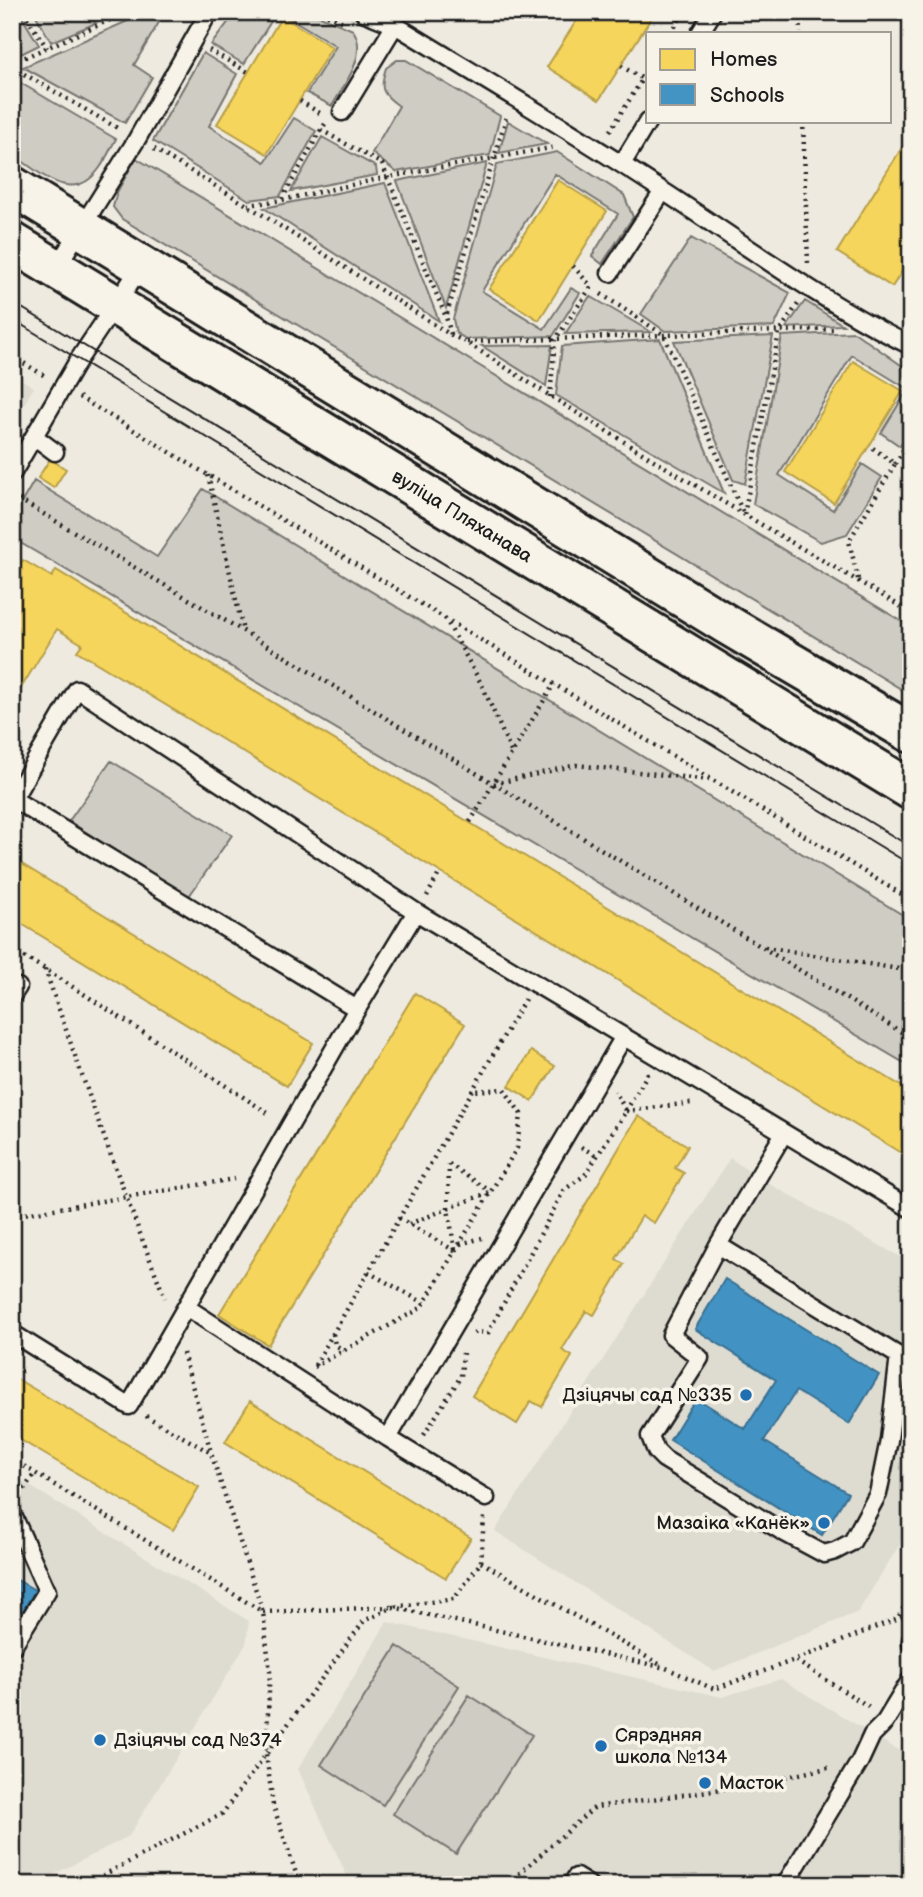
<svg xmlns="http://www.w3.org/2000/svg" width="923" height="1897" font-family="'Balsamiq Sans',sans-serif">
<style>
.built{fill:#dedbd1}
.green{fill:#cfccc3;stroke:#767470;stroke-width:2}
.homes{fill:#f6d55c;stroke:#b59e49;stroke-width:2}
.schools{fill:#4393c3;stroke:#376f91;stroke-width:2}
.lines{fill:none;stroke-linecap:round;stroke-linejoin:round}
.lane-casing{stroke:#1c1c1c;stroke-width:21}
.secondary-casing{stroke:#1c1c1c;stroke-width:44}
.path{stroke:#1c1c1c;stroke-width:4.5;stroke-dasharray:2 5;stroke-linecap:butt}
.lane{stroke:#f7f3e8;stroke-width:16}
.secondary{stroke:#f7f3e8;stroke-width:38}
.tram{stroke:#1c1c1c;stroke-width:2}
.poi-dot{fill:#1f6fb2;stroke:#f7f3e8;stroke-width:2.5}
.labels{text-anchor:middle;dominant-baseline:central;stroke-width:7;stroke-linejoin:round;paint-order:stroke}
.street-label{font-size:19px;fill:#1c1c1c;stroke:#f7f3e8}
.poi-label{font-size:19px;fill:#1c1c1c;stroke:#f7f3e8;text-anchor:start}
</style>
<rect width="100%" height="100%" fill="#eeeae0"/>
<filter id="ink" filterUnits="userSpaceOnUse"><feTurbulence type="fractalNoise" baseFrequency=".0143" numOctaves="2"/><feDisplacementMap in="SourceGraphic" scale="14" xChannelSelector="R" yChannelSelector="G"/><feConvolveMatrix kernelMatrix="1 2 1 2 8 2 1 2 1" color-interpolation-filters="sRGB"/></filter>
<g filter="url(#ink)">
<path class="built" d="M12 374 34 387 12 425Z
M730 1158 757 1177 911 1263V1526L858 1612 714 1671 495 1531Z
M12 1475 249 1621 246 1644 129 1836 33 1885H12Z
M387 1622 722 1697 781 1679 911 1758V1885H351L298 1769Z"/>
<path class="green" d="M17 12H19L39 45 13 58 12 22Z
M34 12H81L96 23 51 42Z
M148 12H165L134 65 152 77 125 123 23 67Z
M236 12H277L244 64 211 45Z
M280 12H311L353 30C369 54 344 85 332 106L307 93 336 46Z
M203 53 237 74 209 126 265 162 294 118 316 131 280 196 249 200 153 141Z
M397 60H406L500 116 490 155 396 172 372 153 399 106C382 94 379 89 386 68Z
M12 78 116 139C110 149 106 160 99 169 72 206 40 172 12 154Z
M508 121 547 144 499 153Z
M322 137 376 167 377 175 291 191Z
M557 152 624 195 633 217 602 264 592 256 618 214 555 174 482 291 544 329 571 288 580 293 553 336 466 339 456 333 453 319 497 164Z
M136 158 911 627V695L122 219 113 207 117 192Z
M487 163 446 308 397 181Z
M385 183 439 321 264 208Z
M691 238 790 293 774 327 665 331 641 314Z
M590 296 651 332 565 334Z
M805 301 843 325 786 328Z
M854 332 911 372V428L900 446 881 433 908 389 852 355 779 475 833 510 862 464 882 477 847 534 821 542 753 504 782 336Z
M773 336 745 484 733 480 674 341Z
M660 339 724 493 556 395 562 346Z
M552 345 546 386 482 346Z
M34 481 157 557 203 489 911 920V1067L12 538V519Z
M111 761 232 835 187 899 69 821Z
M397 1646 459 1686 383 1805 321 1765Z
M469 1695 532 1735 456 1854 393 1814Z"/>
<path class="homes" d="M582 12H655L599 100 547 67Z
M282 16 332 47 267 154 217 124Z
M911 133V257L892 287 837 252Z
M558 180 607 211 539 320 489 289Z
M853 361 903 391 834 503 785 472Z
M50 459 66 469 54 488 38 478Z
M23 560 52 577 56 570 911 1092V1159L77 651 82 644 57 629 12 703V577Z
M12 858 313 1043 287 1086 12 918Z
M415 993 465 1024 268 1345 219 1314Z
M531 1051 555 1066 532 1101 509 1086Z
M638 1116 688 1146 675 1168 684 1173 654 1223 642 1216 616 1259 624 1264 594 1315 586 1311 562 1350 572 1356 542 1407 531 1401 517 1424 472 1396Z
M12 1376 199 1487 173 1530 12 1435Z
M250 1401 471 1538 446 1578 225 1442Z"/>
<path class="schools" d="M725 1279 879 1375 849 1424 796 1391 764 1441 848 1493 822 1535 670 1440 696 1398 745 1429 776 1380 695 1329Z
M12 1577 35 1590 12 1630Z"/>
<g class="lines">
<g class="lane-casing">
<path id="lane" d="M363 12 395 25C485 80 575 133 663 191 743 243 825 304 911 346
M700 33 713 12
M342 112 395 25
M622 164 648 121
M56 268 137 139 209 12
M610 273 663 191
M35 437 55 452
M12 474 79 359 142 265
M416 912 357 1009 13 799 77 689 416 912 911 1209
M12 996 18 987
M718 1245 899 1356 889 1440 878 1494 852 1542 835 1551 824 1554 783 1532 664 1459 656 1451 650 1436 700 1358 671 1335 718 1245 784 1133
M186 1307 388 1438 486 1498
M12 1333 129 1406 357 1009
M388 1438 623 1038
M12 1513 47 1591 12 1647
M911 1640V1644
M572 1885 576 1877 589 1885
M785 1885 860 1761 872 1735 885 1722 911 1679"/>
</g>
<g class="secondary-casing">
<g id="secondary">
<path d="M12 186 726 624 911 733"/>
<path id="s1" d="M12 242 911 790"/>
</g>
</g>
<path class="path" d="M23 12 47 48
M321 12 345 23
M799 12 800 33
M671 33 684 12
M209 50 248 72
M12 63 128 12
M621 66 643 79
M12 67 119 129
M300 101 323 115
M803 121 808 263
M325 124 321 130 382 164 446 317
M610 131 648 70
M154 149 247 205 451 335 466 342C557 401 649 458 742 513 798 547 855 578 911 613
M282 199 321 130
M248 205 282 200 388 177 556 147
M573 266 591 286
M601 294 664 335 744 515 779 332 798 304
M451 334 446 317 506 118
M467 342 836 329
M12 356 45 376
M12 393 16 395
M79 397 911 900
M550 397 555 340 591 287
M895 464 911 437
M208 475 243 631
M13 496 243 631 911 1038
M858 579 849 541 895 464 870 446
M445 618 483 687 512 754
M494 784 576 765 709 780
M470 822 554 684
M427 896 440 872
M765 947 911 971
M12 950 45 969 271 1115
M45 969C83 1080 122 1189 165 1298
M626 1111 691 1103
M626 1111 648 1073
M581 1147 597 1156
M449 1164 448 1209 455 1250
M449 1164 490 1191
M12 1216 234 1179
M399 1218 455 1251
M409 1224 490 1192
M460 1244 482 1238
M368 1272 424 1303
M333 1334 335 1345 344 1350
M474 1334 476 1332 488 1333 564 1190 585 1175 626 1111 615 1091
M183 1353 211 1452
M315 1365 525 999
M314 1367 421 1308 517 1148 521 1114 504 1089 473 1091
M146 1416 211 1453 263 1612 270 1672 266 1754 273 1805 300 1885
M424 1435 461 1376 463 1353
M12 1459 263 1612 393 1607 454 1599 481 1562 484 1517
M20 1495 35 1473
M481 1562 659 1664
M899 1616 911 1595
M796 1661 871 1708
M84 1885 222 1814 364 1621 393 1607 666 1668 714 1689 795 1660 911 1613
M511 1885 515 1877 595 1807 744 1786 832 1767"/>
<use href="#lane" class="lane"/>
<use href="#secondary" class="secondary"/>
<path class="tram" d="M12 302 911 847
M12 319 911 865"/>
</g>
</g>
<g class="poi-dot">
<circle cx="746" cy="1395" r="7"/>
<circle cx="824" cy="1523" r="7"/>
<circle cx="100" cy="1740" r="7"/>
<circle cx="601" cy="1746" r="7"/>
<circle cx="705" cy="1783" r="7"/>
</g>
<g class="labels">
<g class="street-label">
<text stroke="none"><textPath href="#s1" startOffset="527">вуліца Пляханава</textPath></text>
</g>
<g class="poi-label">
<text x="732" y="1395" text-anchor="end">Дзіцячы сад №335</text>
<text x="810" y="1523" text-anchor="end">Мазаіка «Канёк»</text>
<text x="615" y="1735">Сярэдняя<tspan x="615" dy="22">школа №134</tspan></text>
<text x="114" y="1740">Дзіцячы сад №374</text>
<text x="719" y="1783">Масток</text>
</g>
</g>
<rect width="923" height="1897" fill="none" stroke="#f7f3e8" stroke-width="42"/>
<rect x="21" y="21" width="881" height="1855" fill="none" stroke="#1c1c1c" stroke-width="2.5" filter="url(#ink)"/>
<rect x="646" y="32" width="245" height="91" fill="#f7f3e8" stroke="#9f9d96" stroke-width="2"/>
<rect x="660" y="49" width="35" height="21" fill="#f6d55c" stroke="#9f9d96" stroke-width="2"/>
<text x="710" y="66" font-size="21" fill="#1c1c1c">Homes</text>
<rect x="660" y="84" width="35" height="21" fill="#4393c3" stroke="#9f9d96" stroke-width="2"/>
<text x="710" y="102" font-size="21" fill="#1c1c1c">Schools</text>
</svg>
